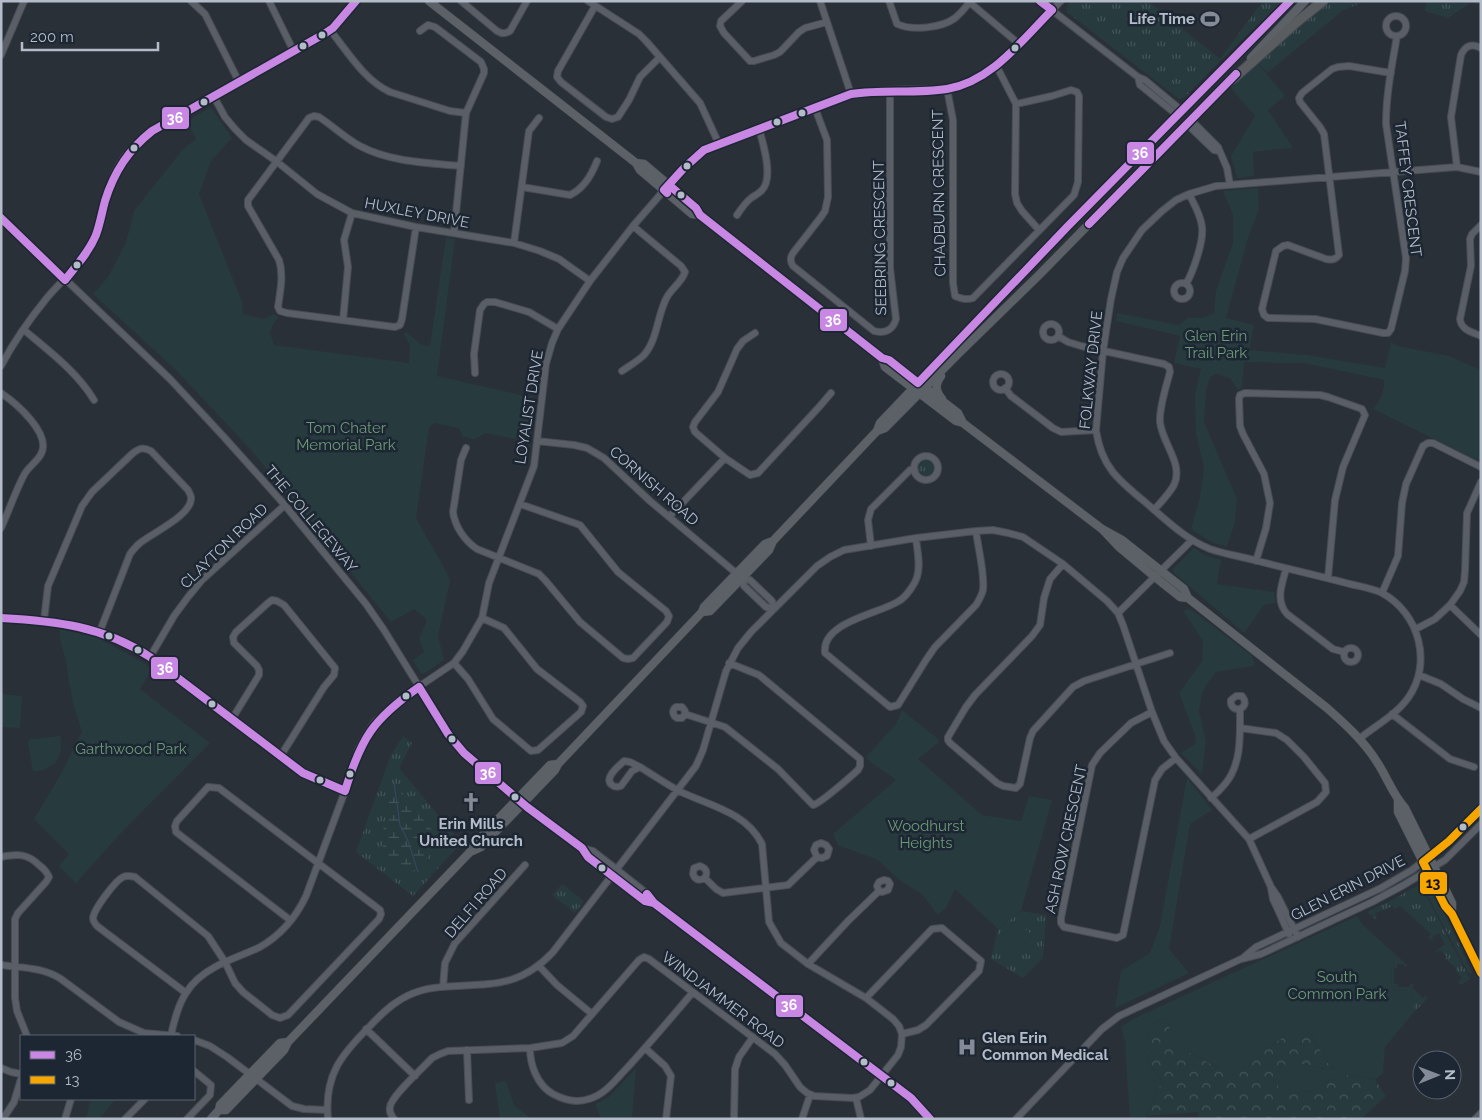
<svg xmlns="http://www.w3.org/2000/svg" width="1482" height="1120" font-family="Raleway,sans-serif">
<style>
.grass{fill:url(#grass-tufts)}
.forest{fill:url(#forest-crowns)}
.wetland{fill:url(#wetland-marsh)}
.park{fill:#273a3e}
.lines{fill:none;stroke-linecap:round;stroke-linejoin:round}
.stream{stroke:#384963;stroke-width:1}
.minor-casing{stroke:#484c53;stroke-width:8}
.major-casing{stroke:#484c55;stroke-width:9}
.highway-casing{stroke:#474c53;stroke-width:11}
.minor{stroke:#5a5e66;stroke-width:6}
.major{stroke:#5c6168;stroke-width:8}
.highway{stroke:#5a5d60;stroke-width:9}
.bus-1-casing{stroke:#1d2633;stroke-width:11}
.bus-2-casing{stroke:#1d2633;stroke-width:11}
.bus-1{stroke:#c787e3;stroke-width:8}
.bus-2{stroke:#f7a600;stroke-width:8}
.bus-dot{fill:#b4bcc9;stroke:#1d2633;stroke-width:2}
.labels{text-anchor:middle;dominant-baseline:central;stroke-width:5;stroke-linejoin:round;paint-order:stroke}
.poi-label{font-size:15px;font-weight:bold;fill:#b4bcc9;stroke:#1d2633;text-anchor:end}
.street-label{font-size:15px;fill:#b4bcc9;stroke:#1d2633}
.park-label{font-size:15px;fill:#6b9a76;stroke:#1d2633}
.line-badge{stroke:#1d2633;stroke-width:2}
.badge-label{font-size:14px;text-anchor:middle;font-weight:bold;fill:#fff}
.pale-badge-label{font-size:14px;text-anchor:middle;font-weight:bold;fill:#111}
</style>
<defs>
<pattern id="grass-tufts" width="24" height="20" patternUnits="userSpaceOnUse" patternTransform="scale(1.25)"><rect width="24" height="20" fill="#273a3e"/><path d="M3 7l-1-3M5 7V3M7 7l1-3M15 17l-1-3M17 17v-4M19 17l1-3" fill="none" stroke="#445559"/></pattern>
<pattern id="forest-crowns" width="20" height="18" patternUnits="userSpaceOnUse" patternTransform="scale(1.25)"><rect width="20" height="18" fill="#273a3e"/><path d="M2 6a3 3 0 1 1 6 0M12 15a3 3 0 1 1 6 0" fill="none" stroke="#445559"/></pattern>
<pattern id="wetland-marsh" width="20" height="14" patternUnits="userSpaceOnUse" patternTransform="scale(1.25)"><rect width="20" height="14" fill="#273a3e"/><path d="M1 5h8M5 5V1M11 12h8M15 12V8" fill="none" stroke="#445559"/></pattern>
</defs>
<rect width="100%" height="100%" fill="#2a3038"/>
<path class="grass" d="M1073 1H1148L1220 59 1263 1H1282L1216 65 1185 97 1179 99 1067 12V8L1068 4Z
M1328 1H1365L1342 11 1267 73 1257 62Z
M1426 1H1481V4L1470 3 1448 18 1425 11Z
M917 468a9 9 0 1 1 18 0a9 9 0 1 1-18 0Z
M403 736 412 743 399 768 461 843 413 896 356 852 390 757Z
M1424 882H1427L1432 887 1472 973 1469 974 1423 887Z
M562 884 584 901 575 913 552 895Z
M1420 884 1470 979 1461 985 1458 982 1462 978 1456 971V968L1447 960 1445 959 1447 957 1440 950 1437 952 1436 951 1445 944 1439 933 1432 937 1434 940H1431L1428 937 1431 934 1400 906 1394 909 1393 906 1375 913 1377 917 1375 919 1367 912 1394 899Z
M1021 911 1046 915 1043 958 1023 978 991 959 998 929Z
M1395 954 1408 966 1404 967V964H1397V968H1394V984H1398V987H1410V983L1414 985 1412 988 1423 998 1426 996 1427 997V999L1414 1012 1411 989 1392 990 1391 965 1395 964Z"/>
<path class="forest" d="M1165 1018 1180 1047 1218 1068 1250 1065 1263 1051 1286 1035H1311L1328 1063 1336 1067 1328 1070 1304 1064 1273 1081 1288 1094 1311 1091 1333 1078 1351 1074 1375 1080 1386 1096 1361 1119H1199L1198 1112 1146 1116 1162 1081 1147 1061 1149 1026Z"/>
<path class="wetland" d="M394 789 401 790C412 809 434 825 439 846L415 870 407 873 396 866 386 852 381 842 390 794Z"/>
<path class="park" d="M1257 62 1285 96 1268 110 1293 148 1253 152 1254 176 1237 178 1231 156 1255 116 1230 87Z
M210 108 212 109 232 138 211 161 199 194 242 302 243 314 263 319 274 314 279 317 273 324 270 333 274 345 409 363 410 345 404 334 406 332 422 345 430 346 446 238 455 239 437 376 534 398 528 441 485 433 474 440 470 438 463 437 459 428 434 423 429 428 416 518 447 573 450 581 438 636 444 660 425 673 421 674 413 660 424 652 419 639 427 620 414 609 391 622 252 451 175 369 93 294 108 277 126 242 134 211 183 149 196 139 187 121Z
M1258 188 1259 209 1248 238 1226 318 1254 325 1249 350 1308 355 1385 368 1391 342 1398 346 1449 356 1481 370V462L1373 409C1380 401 1385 390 1384 380L1304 363 1244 362 1242 387 1238 390 1230 378 1216 374 1210 377 1206 391 1204 422 1237 499 1235 522 1227 546 1213 543 1191 529 1200 497 1204 467 1196 433 1195 394 1201 369 1174 363 1180 336 1116 321 1117 313 1179 325 1188 318H1202L1214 313 1216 291 1233 243V215L1223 191Z
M1194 548 1205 555 1221 560 1217 584 1274 592 1276 603 1264 605 1244 633 1174 573 1173 569Z
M1188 609 1192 610 1252 656 1254 661V666L1216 672 1207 684 1202 693 1199 711 1206 741 1202 774 1181 753 1195 744 1196 738 1179 693 1202 661 1203 641 1183 611Z
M60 629 98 638 144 663 152 670 140 689 210 743 121 833 76 883 59 866 69 854 34 819 61 774 82 732 74 707 69 682 66 661 60 639Z
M1 694 22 696 20 728 1 727Z
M902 710 938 739V743L918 759 982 815 1021 821 1029 796 1052 800 1021 911 998 929 955 889 946 908 938 915 922 894 898 879 878 860 838 845 833 834 896 780C887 772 874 767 866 757L896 724Z
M60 736C65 757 54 771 33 771L28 743 30 739Z
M1187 778 1212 810 1190 824 1169 949 1189 973 1115 1008 1121 971 1150 953 1160 926Z
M1357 916 1362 924 1395 954V964L1391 965 1392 990 1411 989 1414 1012 1385 1047 1383 1073 1375 1080 1351 1074 1333 1078 1311 1091 1288 1094 1273 1081 1281 1065 1304 1064 1328 1070 1336 1067 1328 1063 1311 1035H1286L1263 1051 1250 1065 1227 1078 1219 1068 1180 1047 1164 1018 1149 1026 1147 1061 1162 1081 1146 1116V1119H1130L1125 1047 1126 1044 1121 1027 1135 1018Z
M1016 921 1032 935 1015 955 999 940Z
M636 1068 632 1119H601L595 1104 609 1097Z
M506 1081 514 1105 532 1119H500L495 1083Z
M91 1099H116L99 1119H86Z"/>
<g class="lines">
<path class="stream" d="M394 783 400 825 408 841 418 872"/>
<g class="minor-casing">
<path id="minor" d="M191 1 205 14 239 82
M269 1 294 52
M461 1 497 31C502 34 505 34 510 31L527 1
M588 1 639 34 646 41 700 103 719 144
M742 1 721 21 720 26 724 33 750 61H754L774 55 780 52 799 32 805 28 827 22
M820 1 851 94
M889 1 897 24C912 31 942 28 955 18 960 14 965 8 969 3
M968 1 1019 44
M1040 1 1138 77 1145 80 1181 110
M595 6 558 71 557 77 561 82 606 117 612 119 618 117 629 100 640 77 660 57
M1386 26a10 10 0 1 1 20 0a10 10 0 1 1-20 0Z
M330 30C348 52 364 80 390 92L450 111 466 113
M420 31 428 25 435 27 481 62 484 69V73L466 113 454 233
M1 55 24 1
M996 65 1016 104 1015 194 1017 203 1022 211 1039 230
M1391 73 1349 66 1338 67 1332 69 1302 93 1299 98 1300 102 1320 127 1324 134 1339 255C1335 260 1332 260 1326 259L1288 245 1283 246 1276 251 1262 309 1264 315 1268 318 1315 319 1383 333H1388L1391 329 1405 271 1406 258 1386 124C1386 94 1392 65 1397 36
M1138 77 1140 85 1177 115
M947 89 953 120V283L955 296C962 299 966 300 973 298L1074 195 1078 182 1079 96 1077 92 1071 90 1052 96 1016 104
M214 97 225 117 235 129 246 140 276 161 317 194 352 213 416 227 514 243 540 251 559 259 590 281
M815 108 827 140 828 197 825 211 821 217 793 253C790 258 790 261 793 266L874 331C885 334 893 330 896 319L890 268V91
M1191 120 1218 147 1227 168 1230 185
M1187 124 1214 150 1219 151
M1457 167 1451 117 1461 55C1465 46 1471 43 1481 48
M522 187 570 195C583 189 592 174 597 161
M737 215C741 209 745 203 750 199 753 196 759 194 762 190 774 178 763 143 759 129
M1 218 170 379 223 436 283 503 366 604 384 630 444 727 456 744 469 758 527 807 582 848 588 857 645 901 654 903
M1481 225 1472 234 1470 239 1471 266 1460 319C1461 330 1472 332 1481 336
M416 227 402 319 400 325 395 327 287 313 280 311 278 307C280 292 284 275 279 260L248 206V200L309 118 314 116 319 117C333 126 345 138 360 146 390 162 427 163 461 166
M514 243 529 131 539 118
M1174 291a8 8 0 1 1 16 0a8 8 0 1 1-16 0Z
M1186 284C1193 272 1204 241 1202 227 1201 215 1194 204 1189 194
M343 320 348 267 344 240 352 213
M1043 332a8 8 0 1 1 16 0a8 8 0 1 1-16 0Z
M24 330C49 351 77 372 94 400
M755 333 743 341 737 349 718 392 695 422 693 427 695 432 725 458 750 475 758 473 820 406 831 393
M1058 336 1068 342 1081 346 1164 364 1169 367 1170 372C1166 387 1159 408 1160 422 1162 443 1184 464 1174 485 1169 494 1161 502 1154 510
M1 366C13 343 29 320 46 299 61 281 81 265 92 243 101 226 103 206 109 188 116 164 132 145 152 131L324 34 333 28 356 1
M622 371C629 366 638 361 644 355 658 339 657 315 667 297 672 288 682 282 685 272L681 266 633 226
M475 373 474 354 480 310 484 304 487 302H495L529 312 558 329
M993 382a8 8 0 1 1 16 0a8 8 0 1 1-16 0Z
M1005 388 1011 396 1053 428 1061 432 1096 430
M1 393C16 403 52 434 41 454 37 462 28 467 24 475 15 492 9 511 1 528
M537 441 574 445 587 448 604 458 650 501 742 578 750 580 772 601 774 609 766 607 744 586 742 578
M466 448 461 460 453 512C455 527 465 541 477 549L539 574 545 580 580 622 623 658 628 659 633 658 667 622 669 616 666 611 618 572 580 525 520 504
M914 468a12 12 0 1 1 24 0a12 12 0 1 1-24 0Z
M669 517 725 458
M916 538C917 550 921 565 917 577 915 584 906 597 899 601 879 614 821 622 825 653L890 707 898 705 926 660 935 647 976 605C979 600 982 595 983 590 985 574 978 548 976 531
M871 546 868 520 871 509 910 470 914 469
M1256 561 1266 528 1270 503 1264 474 1243 434 1240 426 1239 399 1240 395 1245 393 1320 395 1328 397 1362 409 1365 415 1343 467 1335 500 1328 578
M1063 564 1050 579 1044 598 1040 625 1032 636 975 695 966 707 948 737V740L950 743 997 783 1003 786 1016 788 1020 784 1030 738 1033 731 1073 687 1084 681 1170 653
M1286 569C1282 584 1275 600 1287 614L1333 649 1344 652
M1382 593 1398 556 1402 503 1406 484 1423 446 1428 443H1433L1481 467
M1450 605 1481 635
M1118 613 1192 540
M1 618C43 620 84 622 123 641 133 645 141 651 150 657L303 773 345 791
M44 620 48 586 82 506 92 492 133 453C140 448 143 447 151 451L188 490C189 492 191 496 191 497 193 515 152 533 140 543 136 546 133 550 130 554L100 631
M1416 629 1435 619 1450 605 1460 591 1464 582 1465 571 1467 513 1481 482
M1344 655a7 7 0 1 1 14 0a7 7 0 1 1-14 0Z
M150 657 174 616 188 597 202 580 285 505
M454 663 468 679 493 719 531 751 538 750 581 712 583 706 580 702 537 669 504 628 482 618
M1419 675 1441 684 1463 699 1481 708
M1152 712 1131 723 1100 753 1092 765 1061 918V923L1064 927 1117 938 1123 935 1155 780 1162 769 1176 758
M685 714 682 718H677C672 715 672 710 676 707H682L685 711V714L725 727 778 769 813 805C821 803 850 777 858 770L860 766V759L759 675 729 663
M1392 714 1450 759 1474 767
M232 719 259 675V670L257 666 234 643 233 637 236 632 268 603 272 600 277 601 284 605 335 668 334 675 324 687 280 757
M1240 728 1276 733 1287 740 1304 757 1325 783 1326 792 1317 802 1249 839
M1359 739C1375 726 1396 715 1408 698 1433 663 1419 613 1382 593 1372 588 1357 586 1346 583 1315 575 1284 568 1254 560 1239 556 1224 554 1210 549 1185 539 1165 519 1145 502 1118 480 1101 466 1096 430L1103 351 1111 299 1117 272 1123 258 1142 230 1162 211 1176 200 1189 194 1216 186 1457 167 1481 172
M1211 798C1216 794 1221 789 1225 784 1242 764 1240 734 1240 709 1246 706 1246 701 1242 696H1236L1231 700C1230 706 1234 710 1240 709
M582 848 593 851 611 865 650 896 654 903 911 1098 923 1110 930 1119
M1 857C17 854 27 853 39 865 43 868 47 872 49 877L46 882 18 913 15 919V998L17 1011 27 1036
M705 878C708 872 706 868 700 866L694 868 693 874C695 880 699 881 705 878L716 889 723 893 788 885 817 857 822 858 827 856 829 849 826 845 821 843 816 845 814 850 817 857
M1271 888 1273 899 1289 934
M1244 957 1256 947 1381 888 1412 870 1449 841 1481 809
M808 964 848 921 879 891 882 892 888 890 890 884 888 881 884 880 879 882 877 886 879 891
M1 965C22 968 42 967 61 979L119 1022 144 1033 177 1036
M539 966 557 985 592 1014
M443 987 445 963 455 943 525 865
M186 993 97 926C95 923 93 922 93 918 94 909 115 881 123 877 127 875 131 876 135 877L208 936 225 962 235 983 243 992 272 1015 280 1018 288 1015 379 919 381 914 380 910 219 788 208 787 177 821 175 826 176 832 290 920
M866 998 932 929 942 928 981 961 979 971 926 1025 918 1030 902 1034
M366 1029 415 1076
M171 1036C173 1024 179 1003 186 993 192 983 204 973 215 967 229 959 246 954 260 947 281 935 296 917 306 896L345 791 358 750 365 737 374 723 399 700 454 663 463 651 482 618 489 583 534 466 546 364 552 343 558 329 590 281 633 226 660 195 684 168 704 150 851 94C875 89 899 90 924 89 931 89 939 90 947 89 990 82 1031 31 1061 1
M194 1040 210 1046 227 1057 292 1106 304 1109 327 1110
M530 1048C530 1065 537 1085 553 1094 564 1100 577 1103 589 1099 606 1094 616 1079 627 1068 650 1043 671 1018 693 992
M645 1048 665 1066 671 1076 666 1119
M467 1050 469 1100
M1 1068 11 1072 21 1074
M856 1098 861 1119
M3 1119 14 1102 21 1079
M65 1119 71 1099
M125 1119 145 1099
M187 1119 210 1095 211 1085 194 1071
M328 1119C324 1075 341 1055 370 1026 385 1010 400 996 423 990 434 987 445 987 457 986 498 984 523 984 553 952L696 766 703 750 726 671 738 648 751 632 817 566 830 557 844 550 916 538 976 531 993 530 1008 533 1023 537 1063 564 1107 601 1118 613 1123 625 1152 712 1164 741 1176 758 1249 839 1271 887 1278 897 1298 937
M394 1119C391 1115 389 1112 390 1107 391 1096 423 1068 432 1058L440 1054 448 1051 530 1048 562 1043 573 1036 639 960 644 957 649 959 775 1054 785 1065 800 1087 807 1093 814 1096 852 1098 859 1097 870 1090 898 1055 901 1047 902 1034 899 1026 893 1019 866 998 808 964 781 943 769 922 762 844C746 812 710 806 679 791 666 784 653 775 640 767L632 771 621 786C618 787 615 788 612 785 603 778 619 766 624 761L630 762 640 767
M734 1119 735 1069 739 1057 753 1037
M802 1119 810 1095
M1016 1119 1102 1029 1119 1016 1241 959 1261 954 1372 902 1402 886 1445 860 1481 824
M1475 1119 1481 1113"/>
</g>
<g class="major-casing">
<path id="major" d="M429 1 636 163 640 170 692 214 700 215
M1251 58 1305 1
M636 163 644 164 696 208 700 215 882 358 889 360 958 413 963 423
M882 358 885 367 956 421 963 423 1102 529 1122 540 1184 589 1188 598
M941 376C935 384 935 391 942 399
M877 431 885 428 958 354 1039 275 1233 77
M1102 529 1119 547 1155 577 1180 597 1188 598 1327 708C1345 724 1364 741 1377 762 1387 777 1393 795 1405 808L1452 903V914
M702 612 710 611 769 550 773 541 877 431 880 423 1068 226 1290 1
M1398 800V812L1445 906 1452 914 1481 974
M470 852 481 847 555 770 558 764 702 612 704 607 765 544 773 541
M219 1110H226L284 1050 288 1042 470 852 476 842 550 765 558 764
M211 1119 219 1110 220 1105 280 1043 288 1042"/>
</g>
<g class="highway-casing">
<path id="highway" d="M1230 80 1233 79 1298 21 1323 1"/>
</g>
<use href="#minor" class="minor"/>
<use href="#major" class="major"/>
<use href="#highway" class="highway"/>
<g class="bus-1-casing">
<path id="bus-1" d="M669 185 696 208 700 215 882 358 889 360 918 383 1068 226 1290 1
M667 193 664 190 684 168 704 150 851 94C883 89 915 94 947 89 992 81 1021 41 1052 10L1040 1
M1 218 65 280C76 266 89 252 96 235 100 224 102 212 105 201 114 172 128 150 152 131L324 34 333 28 356 1
M1089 224 1236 74
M1 618C56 621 103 626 150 657L303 773 345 791C361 738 373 719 419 687L448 734 464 753 527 807 582 848 588 857 645 901 654 903
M647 894 654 903 911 1098 930 1119"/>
</g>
<g class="bus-2-casing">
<path id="bus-2" d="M1481 809 1449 841 1423 862 1445 906 1452 914 1481 973"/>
</g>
<use href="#bus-1" class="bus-1"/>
<use href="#bus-2" class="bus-2"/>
</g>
<defs>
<g id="stadium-bare" transform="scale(1.5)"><path d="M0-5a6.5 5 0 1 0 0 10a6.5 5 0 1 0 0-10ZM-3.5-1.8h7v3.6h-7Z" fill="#848b96" stroke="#1d2633" stroke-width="2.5" paint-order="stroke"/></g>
<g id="church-bare" transform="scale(1.5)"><path d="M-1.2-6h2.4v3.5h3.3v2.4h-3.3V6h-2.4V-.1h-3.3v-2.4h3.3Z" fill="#848b96" stroke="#1d2633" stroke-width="2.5" paint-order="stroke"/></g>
<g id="hospital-bare" transform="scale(1.5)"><path d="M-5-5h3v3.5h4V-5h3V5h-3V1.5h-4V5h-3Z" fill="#848b96" stroke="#1d2633" stroke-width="2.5" paint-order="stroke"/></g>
</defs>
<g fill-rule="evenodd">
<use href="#stadium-bare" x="1210" y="19"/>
<use href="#church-bare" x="471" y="802"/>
<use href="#hospital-bare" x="967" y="1047"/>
</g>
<g class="bus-dot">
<circle cx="322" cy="35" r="4.5"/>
<circle cx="303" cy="46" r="4.5"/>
<circle cx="1015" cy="48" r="4.5"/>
<circle cx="204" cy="102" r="4.5"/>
<circle cx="802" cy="113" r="4.5"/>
<circle cx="777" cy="122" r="4.5"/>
<circle cx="134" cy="148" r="4.5"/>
<circle cx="687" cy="166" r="4.5"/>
<circle cx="681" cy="195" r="4.5"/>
<circle cx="77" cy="265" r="4.5"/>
<circle cx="109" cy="636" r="4.5"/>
<circle cx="138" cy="650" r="4.5"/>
<circle cx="406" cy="696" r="4.5"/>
<circle cx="212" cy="704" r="4.5"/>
<circle cx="452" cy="739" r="4.5"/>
<circle cx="350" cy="774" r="4.5"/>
<circle cx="320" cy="780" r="4.5"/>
<circle cx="515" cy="797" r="4.5"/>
<circle cx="1463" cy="827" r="4.5"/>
<circle cx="602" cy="868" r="4.5"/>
<circle cx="864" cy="1062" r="4.5"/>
<circle cx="891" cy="1083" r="4.5"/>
</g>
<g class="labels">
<g class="poi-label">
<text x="1195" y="19">Life Time</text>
<text x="471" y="824" text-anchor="middle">Erin Mills<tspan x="471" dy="17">United Church</tspan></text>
<text x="982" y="1038" text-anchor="start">Glen Erin<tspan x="982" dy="17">Common Medical</tspan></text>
</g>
<g class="street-label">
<text transform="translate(1408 189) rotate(83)">TAFFEY CRESCENT</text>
<text transform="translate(939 193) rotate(-91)">CHADBURN CRESCENT</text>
<text transform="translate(417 213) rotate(11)">HUXLEY DRIVE</text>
<text transform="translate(880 238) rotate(-91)">SEEBRING CRESCENT</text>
<text transform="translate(1091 370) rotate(-84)">FOLKWAY DRIVE</text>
<text transform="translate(529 407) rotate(-81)">LOYALIST DRIVE</text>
<text transform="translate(654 486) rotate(41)">CORNISH ROAD</text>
<text transform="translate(311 519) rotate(50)">THE COLLEGEWAY</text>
<text transform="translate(224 546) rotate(-44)">CLAYTON ROAD</text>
<text transform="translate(1066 839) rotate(-78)">ASH ROW CRESCENT</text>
<text transform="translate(1348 888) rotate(-27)">GLEN ERIN DRIVE</text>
<text transform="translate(476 903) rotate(-49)">DELFI ROAD</text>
<text transform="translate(723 1000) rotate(37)">WINDJAMMER ROAD</text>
</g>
<g class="park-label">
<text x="1216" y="336">Glen Erin<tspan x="1216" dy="17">Trail Park</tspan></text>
<text x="346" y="428">Tom Chater<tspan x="346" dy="17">Memorial Park</tspan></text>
<text x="131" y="749">Garthwood Park</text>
<text x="926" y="826">Woodhurst<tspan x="926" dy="17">Heights</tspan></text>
<text x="1337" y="977">South<tspan x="1337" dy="17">Common Park</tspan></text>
</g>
</g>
<g class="line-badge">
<rect x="161" y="106" width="29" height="24" rx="5" fill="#c787e3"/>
<rect x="1126" y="141" width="29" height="24" rx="5" fill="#c787e3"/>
<rect x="819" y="308" width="29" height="24" rx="5" fill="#c787e3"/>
<rect x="150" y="656" width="29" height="24" rx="5" fill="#c787e3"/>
<rect x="474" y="761" width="28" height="24" rx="5" fill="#c787e3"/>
<rect x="1419" y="871" width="29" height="24" rx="5" fill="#f7a600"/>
<rect x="775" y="994" width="29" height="24" rx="5" fill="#c787e3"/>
</g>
<g class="badge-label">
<text x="175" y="123">36</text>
<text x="1140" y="158">36</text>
<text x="833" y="325">36</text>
<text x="165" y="673">36</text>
<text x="488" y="778">36</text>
<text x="789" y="1010">36</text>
</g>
<g class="pale-badge-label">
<text x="1433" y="888">13</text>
</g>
<rect width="1482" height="1120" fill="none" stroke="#b4bcc9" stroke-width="5"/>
<rect x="20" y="1035" width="175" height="65" fill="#1d2633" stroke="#59626f"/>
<rect x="30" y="1051" width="25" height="8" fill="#c787e3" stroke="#59626f"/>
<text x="65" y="1060" font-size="15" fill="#b4bcc9">36</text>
<rect x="30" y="1076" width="25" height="8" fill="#f7a600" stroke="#59626f"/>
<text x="65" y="1085" font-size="15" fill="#b4bcc9">13</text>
<g transform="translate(1437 1075) rotate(89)"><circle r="24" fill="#1d2633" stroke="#59626f"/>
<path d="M0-4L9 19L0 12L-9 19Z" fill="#848b96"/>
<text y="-8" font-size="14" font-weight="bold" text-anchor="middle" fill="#b4bcc9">N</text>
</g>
<path d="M22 42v8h136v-8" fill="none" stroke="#b4bcc9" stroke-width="2.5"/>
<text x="30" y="42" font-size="15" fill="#b4bcc9" stroke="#1d2633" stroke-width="4" paint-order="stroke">200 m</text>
</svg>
